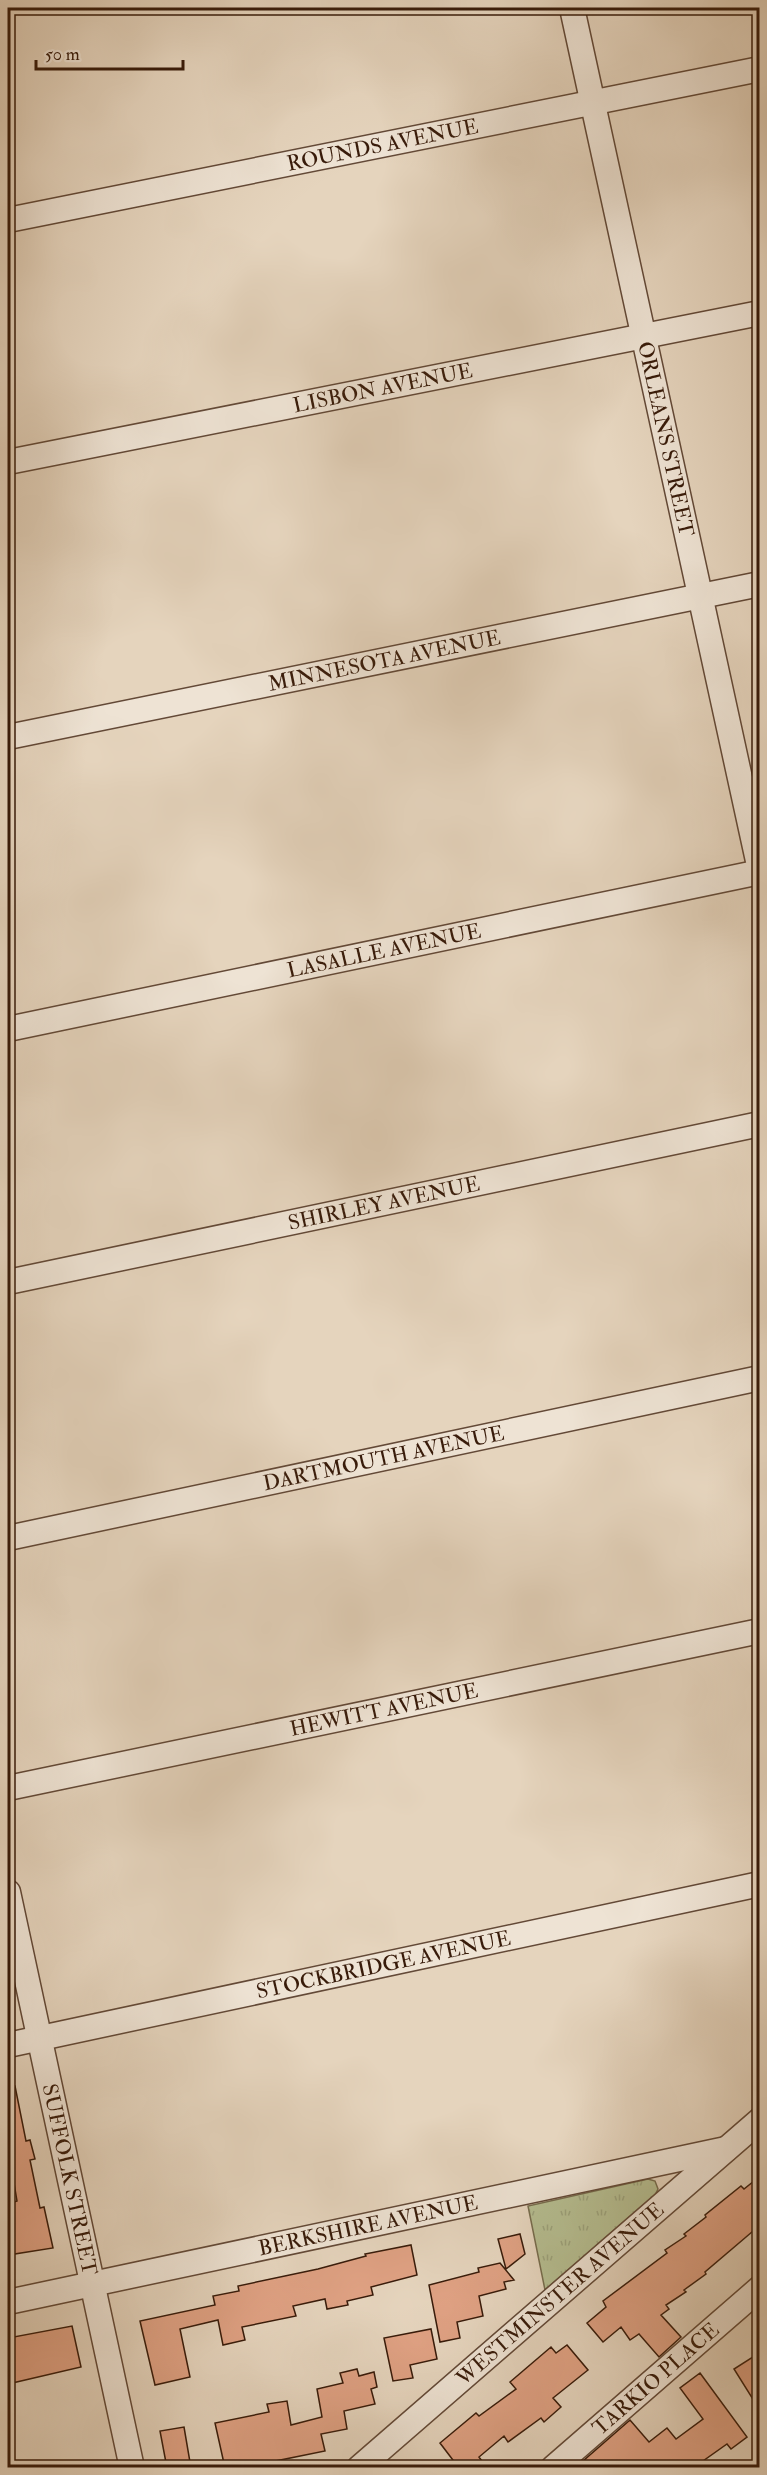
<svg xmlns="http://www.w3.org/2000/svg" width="767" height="2475" font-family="'IM FELL Double Pica',serif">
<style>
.park{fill:url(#park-tufts);stroke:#766c4d;stroke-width:1.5}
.building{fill:#dfa183;stroke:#381b0a;stroke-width:1.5}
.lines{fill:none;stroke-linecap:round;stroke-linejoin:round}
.minor-casing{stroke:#634937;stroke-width:27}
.minor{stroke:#eee3d4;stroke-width:24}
.labels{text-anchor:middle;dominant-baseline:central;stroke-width:4.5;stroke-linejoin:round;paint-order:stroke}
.street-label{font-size:21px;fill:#381b0a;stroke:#eee3d4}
</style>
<defs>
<pattern id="park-tufts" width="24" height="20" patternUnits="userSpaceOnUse" patternTransform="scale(1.5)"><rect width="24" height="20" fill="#b5bd90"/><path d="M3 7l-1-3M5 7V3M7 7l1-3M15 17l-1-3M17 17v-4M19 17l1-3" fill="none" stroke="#9ca27b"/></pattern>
</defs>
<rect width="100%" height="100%" fill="#e5d4bd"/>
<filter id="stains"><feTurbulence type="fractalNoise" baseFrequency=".00333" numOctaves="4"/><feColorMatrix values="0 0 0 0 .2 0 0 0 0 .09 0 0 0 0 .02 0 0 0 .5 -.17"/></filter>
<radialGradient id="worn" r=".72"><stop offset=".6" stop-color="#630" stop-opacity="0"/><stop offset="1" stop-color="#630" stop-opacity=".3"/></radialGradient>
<path class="park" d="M648 2179 655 2181 658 2189 655 2195 545 2290 528 2206Z"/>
<path class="building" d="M8 2086H15L26 2141 30 2140 35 2159 30 2160 40 2208 44 2207 53 2248 8 2255V2204L17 2201 12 2171H14L8 2144Z
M759 2177V2226L705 2272 706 2274 684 2290 686 2292 666 2305 669 2309 661 2315 681 2337 659 2357 639 2334 630 2340 621 2327 603 2342 587 2323 606 2307 603 2301 667 2253 665 2250 686 2236 684 2234 706 2217 705 2215 741 2186 744 2189Z
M520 2234 525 2254 506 2269 498 2239Z
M411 2245 417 2275 371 2287 373 2295 347 2301 348 2305 327 2309 325 2299 293 2306 296 2316 242 2327 245 2340 223 2345 218 2320 180 2329 190 2377 155 2385 140 2321 215 2305 213 2296 239 2291 238 2286 318 2269 366 2256 365 2254Z
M500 2263 514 2280 504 2282 506 2289 479 2296 483 2316 457 2322 460 2338 440 2342 429 2285 479 2272 478 2268Z
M72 2326 81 2367 8 2384V2338Z
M431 2329 437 2359 410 2365 413 2378 393 2381 384 2338Z
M567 2345 588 2370 553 2398 561 2407 544 2422 541 2418 508 2442 504 2436 479 2457 487 2468H459L440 2443 476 2413 479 2416 516 2389 510 2382 551 2347 556 2353Z
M759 2353V2409L734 2369Z
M357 2369 359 2376 374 2372 377 2387 371 2389 375 2404 344 2411 347 2429 321 2434 325 2451 241 2468H225L215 2423 269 2412 267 2404 287 2401 291 2425 322 2417 317 2389 343 2383 340 2373Z
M700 2373 747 2437 731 2449 727 2444 693 2468H575L630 2420 649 2442 667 2428 676 2439 703 2419 680 2388Z
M184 2427 191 2468H167L160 2431Z"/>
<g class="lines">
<g class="minor-casing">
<g id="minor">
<path id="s1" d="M572 8 760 870"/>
<path id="s2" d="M8 220 760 69"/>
<path id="s3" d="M8 462 760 313"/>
<path id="s4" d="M8 737 760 584"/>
<path id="s5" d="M8 1029 760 872"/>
<path id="s6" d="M8 1282 760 1124"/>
<path id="s7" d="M8 1538 760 1378"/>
<path id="s8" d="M8 1788 760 1631"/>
<path id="s9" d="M8 1892 132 2468"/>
<path id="s10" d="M8 2045 760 1884"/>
<path id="s11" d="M8 2302 726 2149"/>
<path id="s12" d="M359 2468 760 2120"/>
<path id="s13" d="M553 2468 760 2288"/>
</g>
</g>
<use href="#minor" class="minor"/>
</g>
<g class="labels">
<g class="street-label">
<text stroke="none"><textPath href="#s2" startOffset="382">ROUNDS AVENUE</textPath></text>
<text stroke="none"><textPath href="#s3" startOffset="382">LISBON AVENUE</textPath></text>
<text stroke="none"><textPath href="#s1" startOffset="441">ORLEANS STREET</textPath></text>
<text stroke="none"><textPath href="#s4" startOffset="384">MINNESOTA AVENUE</textPath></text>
<text stroke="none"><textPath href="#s5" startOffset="384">LASALLE AVENUE</textPath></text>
<text stroke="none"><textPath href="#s6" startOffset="384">SHIRLEY AVENUE</textPath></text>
<text stroke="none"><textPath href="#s7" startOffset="384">DARTMOUTH AVENUE</textPath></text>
<text stroke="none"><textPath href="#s8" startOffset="384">HEWITT AVENUE</textPath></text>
<text stroke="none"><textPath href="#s10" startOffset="384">STOCKBRIDGE AVENUE</textPath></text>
<text stroke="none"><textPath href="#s9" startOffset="294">SUFFOLK STREET</textPath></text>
<text stroke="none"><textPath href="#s11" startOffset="368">BERKSHIRE AVENUE</textPath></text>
<text stroke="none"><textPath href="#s12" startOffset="266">WESTMINSTER AVENUE</textPath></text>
<text stroke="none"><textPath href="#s13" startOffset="136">TARKIO PLACE</textPath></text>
</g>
</g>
<rect width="767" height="2475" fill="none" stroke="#e5d4bd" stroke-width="30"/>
<rect x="9" y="9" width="749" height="2457" fill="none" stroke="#381b0a" stroke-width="3"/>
<rect x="15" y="15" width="737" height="2445" fill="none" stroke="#381b0a" stroke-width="1.5"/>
<path d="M36 60v9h147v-9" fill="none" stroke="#381b0a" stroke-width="3"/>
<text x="45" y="60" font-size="18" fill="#381b0a" stroke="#eee3d4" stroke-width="4.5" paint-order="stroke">50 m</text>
<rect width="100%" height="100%" filter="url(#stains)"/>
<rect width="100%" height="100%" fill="url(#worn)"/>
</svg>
